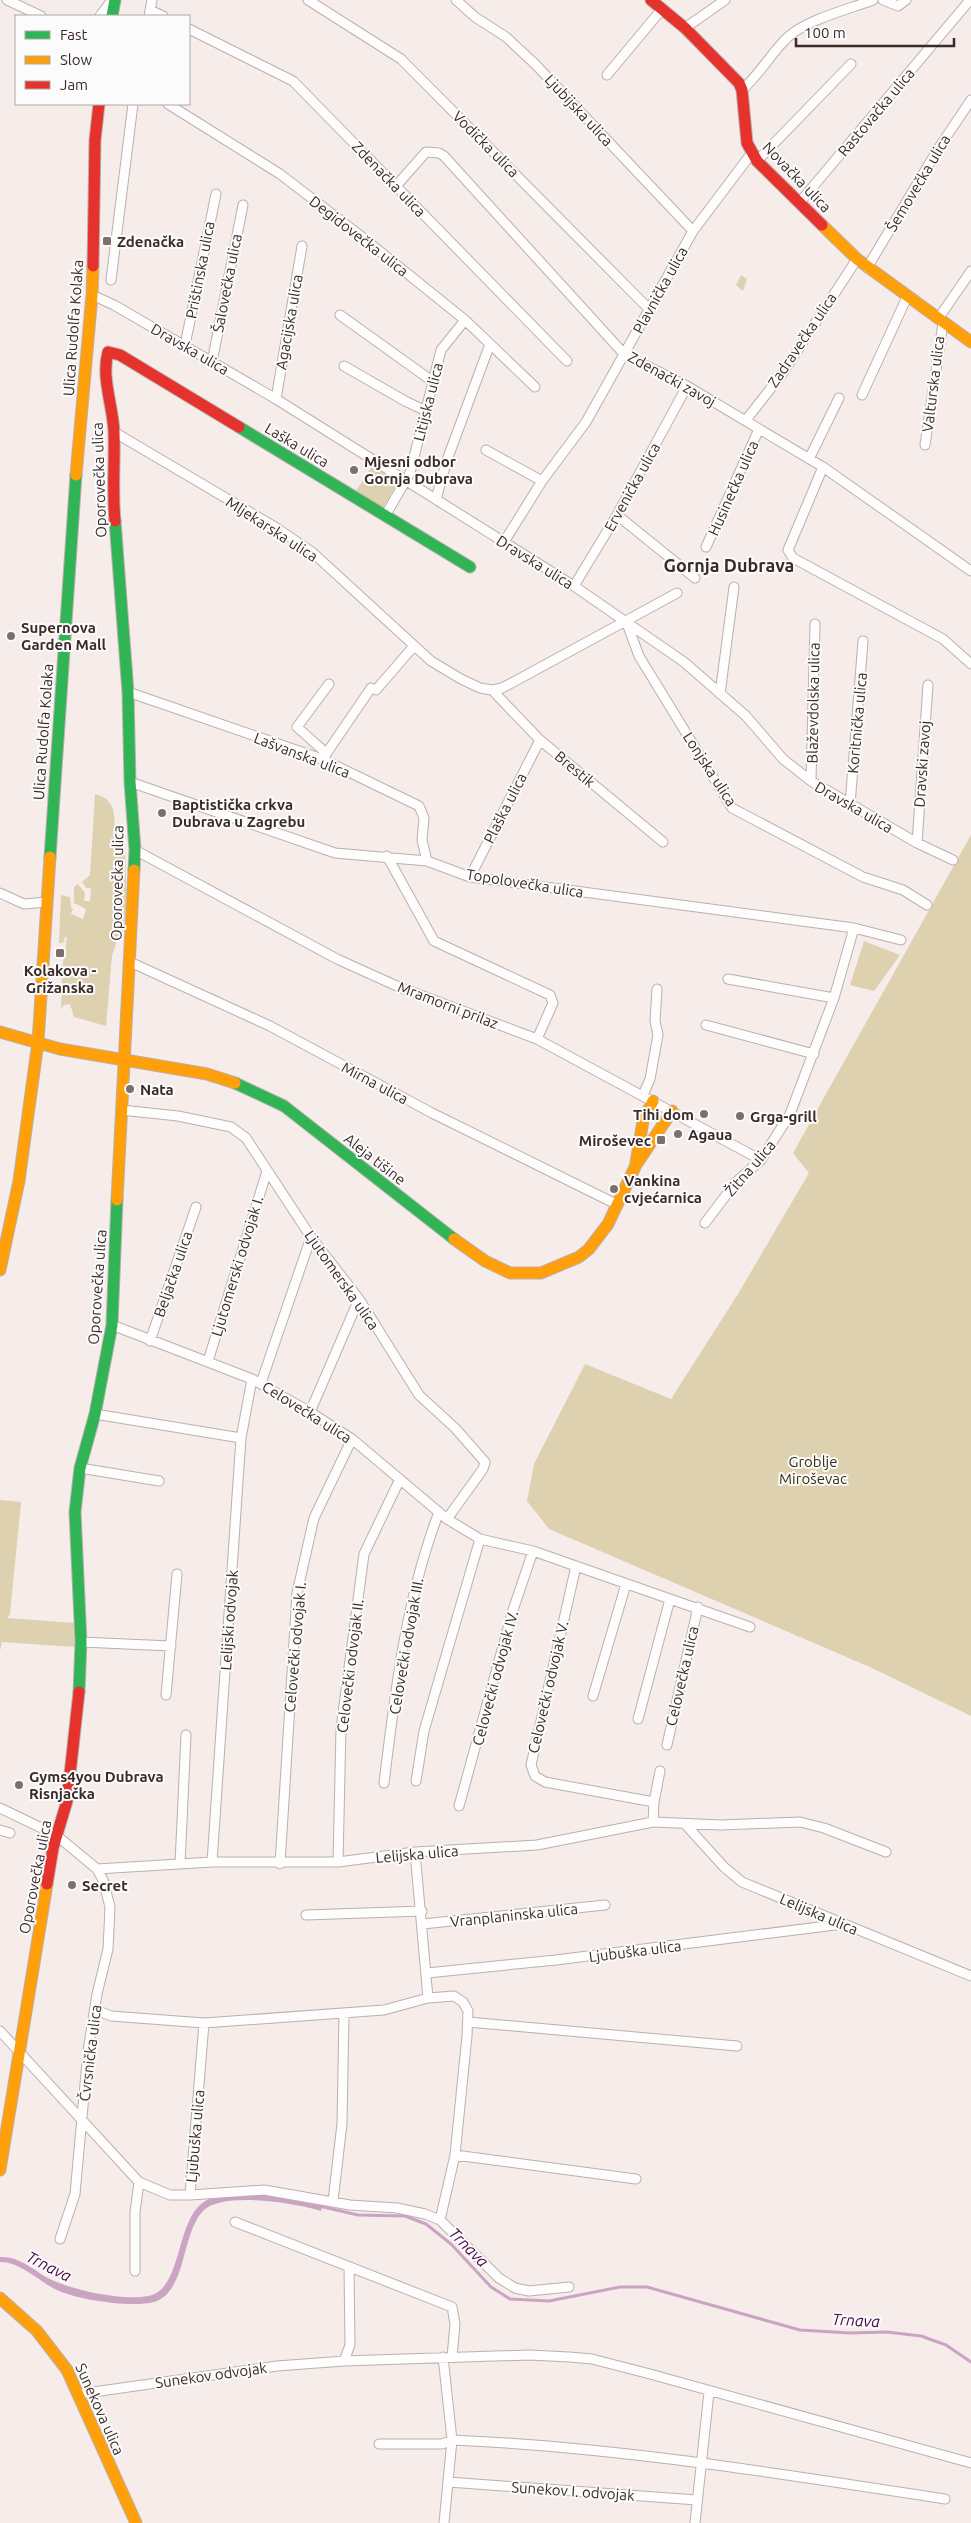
<svg xmlns="http://www.w3.org/2000/svg" width="971" height="2523" font-family="Ubuntu,sans-serif">
<style>
.green{fill:#ded1af}
.water{fill:#cba4c4}
.lines{fill:none;stroke-linecap:round;stroke-linejoin:round}
.stream{stroke:#cba4c4;stroke-width:3}
.street-casing{stroke:#bbb0ad;stroke-width:11}
.fast-casing{stroke:#bbb0ad;stroke-width:13}
.slow-casing{stroke:#bbb0ad;stroke-width:13}
.jam-casing{stroke:#bbb0ad;stroke-width:13}
.street{stroke:#fefcfc;stroke-width:9}
.fast{stroke:#30b455;stroke-width:11}
.slow{stroke:#ff9f0a;stroke-width:11}
.jam{stroke:#e5322d;stroke-width:11}
.poi-dot{fill:#7c6f6c;stroke:#fbfbfb;stroke-width:2}
.labels{text-anchor:middle;dominant-baseline:central;stroke-width:4;stroke-linejoin:round;paint-order:stroke}
.street-label{font-size:15px;fill:#3a2b28;stroke:#fbfbfb}
.poi-label{font-size:15px;font-weight:bold;fill:#3a2b28;stroke:#fbfbfb;text-anchor:start}
.park-label{font-size:15px;fill:#393113;stroke:#fbfbfb}
.water-label{font-size:16px;font-style:italic;fill:#470645;stroke:#fbfbfb}
.quarter-label{font-size:18px;font-weight:bold;fill:#3a2b28;stroke:#fbfbfb}
</style>
<rect width="100%" height="100%" fill="#f6edea"/>
<path class="green" d="M741 275 747 279 743 291 736 285Z
M372 466 398 482 383 508 356 491Z
M95 794C114 798 117 815 113 833L125 851 127 901 123 932 117 940 112 956 106 1026 74 1017 70 1004 64 1005 61 1009 62 969 67 937H65L63 943H59L61 895 70 897 71 907 73 909 71 914 83 919 86 909 74 903V887L78 884 85 893 84 901H90L91 888H86L82 882 90 875Z
M971 835V1716L872 1668 549 1529 527 1501 534 1464 585 1364 671 1399 738 1294 809 1173 793 1153Z
M864 941 900 955 874 991 850 985Z
M0 1500 21 1502 10 1614 7 1618 74 1623 75 1647 2 1642 0 1651Z"/>
<path class="water" d="M256 2194 309 2199 323 2203 321 2211C297 2203 222 2191 203 2211 181 2234 187 2292 154 2302 132 2308 78 2300 57 2290 40 2282 19 2261 0 2262V2257C19 2256 32 2269 48 2278 71 2290 122 2301 148 2296 184 2290 174 2217 207 2200 220 2193 241 2195 256 2194Z"/>
<g class="lines">
<path class="stream" d="M319 2206 358 2215 405 2216 426 2224 451 2244 491 2287 510 2299 549 2301 620 2287H647L800 2330 850 2333 887 2332 921 2336 946 2345 971 2362"/>
<g class="street-casing">
<path id="street" d="M7 0 41 16
M308 0 401 59 648 308
M456 0 475 17 506 37 535 64 693 231
M883 0 898 6 906 0
M150 10 163 16
M100 16 112 0
M149 16 152 0
M685 28 725 0
M189 29 293 81 567 361
M607 75 662 9
M742 90C760 74 771 53 788 37 806 20 849 9 873 0
M168 104 280 174 357 233 465 320 535 387
M757 161 851 64
M396 186 426 152 439 153 444 156 625 355 687 386 823 467 971 571
M800 202 970 0
M867 268 938 149 971 100
M111 280 133 104
M92 295 114 305 276 399 574 586 684 662 746 716 783 759 811 781 917 843 953 860
M340 315 432 381
M938 319 971 271
M185 345 216 194
M212 362 243 205
M344 366 405 401 426 411
M862 395 907 297
M276 399 302 246
M746 420 782 374 857 259
M114 432 275 527 312 552 431 661 461 679 480 688 492 690 540 740 663 842
M925 445 943 323
M486 450 542 481
M809 459 839 398
M823 467 788 550 793 558 943 639 971 664
M436 499 447 460 490 344
M617 515 695 578
M385 516 410 473 441 350 465 320
M504 542 542 481 586 422 693 231 751 154
M706 547 759 429
M574 586 617 515 687 386
M626 621 639 656 732 808 863 877 903 890 927 905
M376 690 413 647
M492 690 502 688 519 679 677 593
M128 692 322 759 419 806 424 818 422 840 427 861
M720 694 734 587
M326 753 297 727 329 684
M324 757 371 688
M811 781 815 624
M130 782 335 853 427 861 470 877 854 928 901 940
M850 805 863 641
M917 843 928 685
M135 850 337 959 399 987 537 1039 761 1160
M387 856 434 941 550 995 553 1003 537 1039
M470 877 540 740
M0 893 24 904 47 902
M130 962 270 1026 432 1113 618 1205
M728 979 834 998
M706 1025 814 1054
M643 1095 650 1079 658 1035 655 1021 657 989
M121 1110 178 1116 231 1127 246 1138 311 1237 359 1299 419 1395 455 1428 485 1462 483 1469 447 1519
M705 1223 736 1182 761 1160 790 1114 834 998 854 928
M112 1325 252 1379 310 1412 352 1439 447 1519 480 1539 533 1551 750 1627
M150 1341 196 1207
M208 1361 267 1171
M261 1383 311 1237
M310 1412 359 1299
M95 1414 241 1438
M80 1468 159 1481
M576 1566 531 1765 535 1776 545 1782 654 1802
M81 1642 171 1646
M166 1695 177 1574
M593 1696 626 1584
M638 1719 670 1599
M667 1745 698 1607
M416 1781 424 1731 480 1539
M384 1783C395 1692 406 1598 439 1512
M459 1806 513 1610 533 1551
M0 1808 56 1835 97 1869 212 1862H338L415 1852 537 1845 653 1822 721 1825 800 1822 824 1828 886 1852
M653 1822 654 1802 660 1771
M685 1824 724 1867 742 1882 971 1976
M0 1830 10 1833
M415 1852 428 1998
M212 1862 241 1438 252 1379
M338 1862 341 1728 364 1554 400 1479
M180 1864 186 1735
M280 1864 297 1593 314 1518 352 1439
M306 1915 422 1911
M423 1924 605 1905
M427 1973 556 1960 843 1924
M96 2010 111 2016 204 2023 384 2010 428 1998 454 1996 463 2002 468 2011 467 2036 455 2155 440 2220
M468 2022 737 2046
M204 2023 190 2195 264 2190 350 2205 397 2208 425 2214 440 2220 499 2278 515 2288 529 2291 569 2287
M0 2031 139 2182
M455 2155 636 2179
M333 2201 342 2124 344 2013
M235 2222 452 2307 455 2324 452 2357
M60 2239 75 2194 88 2051 97 1994 108 1949 110 1907 103 1880 97 1869
M135 2271V2212L139 2182 170 2195H190
M443 2357 452 2440 444 2523
M344 2361 350 2345 349 2268
M79 2394 277 2366 344 2361 529 2355 569 2357 592 2359 650 2374 971 2463
M379 2444H442L452 2440C617 2447 782 2474 945 2499
M448 2482 697 2500
M695 2523 709 2392"/>
</g>
<g class="fast-casing">
<path id="fast" d="M112 16 115 0
M239 427 470 567
M115 521 128 692 130 782 135 850 134 870
M50 857 76 475
M235 1083 284 1106 454 1239
M79 1692 81 1642 75 1512 80 1468 95 1414 112 1325 117 1200"/>
</g>
<g class="slow-casing">
<path id="slow" d="M822 225 857 259 971 342
M76 475 92 295 93 266
M0 1032 60 1049 207 1074 235 1083
M636 1163 643 1121 653 1101
M117 1200 134 870
M454 1239 485 1261 510 1273H541L579 1257 589 1249 608 1224 636 1165 672 1111
M0 1270 19 1181 38 1042 50 857
M0 2170 47 1884
M0 2298 37 2331 67 2370 136 2523"/>
</g>
<g class="jam-casing">
<path id="jam" d="M651 0 685 28 739 83 742 90 747 143 757 161 822 225
M93 266 95 140 99 104
M115 521C112 491 115 462 114 432 113 406 101 378 108 352L120 355 239 427
M47 1884 53 1848 67 1801 79 1692"/>
</g>
<use href="#street" class="street"/>
<use href="#fast" class="fast"/>
<use href="#slow" class="slow"/>
<use href="#jam" class="jam"/>
</g>
<g class="poi-dot">
<rect x="102" y="236" width="10" height="10" rx="2.5"/>
<circle cx="354" cy="470" r="5"/>
<circle cx="11" cy="636" r="5"/>
<circle cx="162" cy="813" r="5"/>
<rect x="55" y="948" width="10" height="10" rx="2.5"/>
<circle cx="130" cy="1089" r="5"/>
<circle cx="704" cy="1114" r="5"/>
<circle cx="740" cy="1116" r="5"/>
<circle cx="678" cy="1134" r="5"/>
<rect x="656" y="1135" width="10" height="10" rx="2.5"/>
<circle cx="614" cy="1189" r="5"/>
<circle cx="19" cy="1785" r="5"/>
<circle cx="72" cy="1885" r="5"/>
</g>
<g class="labels">
<g class="street-label">
<text transform="translate(579 110) rotate(47)">Ljubijska ulica</text>
<text transform="translate(876 112) rotate(-50)">Rastovačka ulica</text>
<text transform="translate(486 144) rotate(45)">Vodička ulica</text>
<text transform="translate(797 177) rotate(46)">Novačka ulica</text>
<text transform="translate(389 179) rotate(46)">Zdenačka ulica</text>
<text transform="translate(918 183) rotate(-59)">Šemovečka ulica</text>
<text transform="translate(359 236) rotate(38)">Degidovečka ulica</text>
<text transform="translate(200 270) rotate(-79)">Prištinska ulica</text>
<text transform="translate(227 283) rotate(-79)">Šalovečka ulica</text>
<text transform="translate(660 290) rotate(-61)">Plavnička ulica</text>
<text transform="translate(289 322) rotate(-80)">Agacijska ulica</text>
<text transform="translate(73 328) rotate(-86)">Ulica Rudolfa Kolaka</text>
<text transform="translate(802 340) rotate(-56)">Zadravečka ulica</text>
<text transform="translate(190 349) rotate(30)">Dravska ulica</text>
<text transform="translate(672 379) rotate(29)">Zdenački zavoj</text>
<text transform="translate(933 384) rotate(-83)">Valturska ulica</text>
<text transform="translate(428 402) rotate(-76)">Litijska ulica</text>
<text transform="translate(297 445) rotate(31)">Laška ulica</text>
<text transform="translate(99 480) rotate(-92)">Oporovečka ulica</text>
<text transform="translate(632 487) rotate(-61)">Ervenička ulica</text>
<text transform="translate(733 488) rotate(-66)">Husinečka ulica</text>
<text transform="translate(272 529) rotate(33)">Mljekarska ulica</text>
<text transform="translate(535 562) rotate(32)">Dravska ulica</text>
<text transform="translate(813 703) rotate(-89)">Blaževdolska ulica</text>
<text transform="translate(857 723) rotate(-85)">Koritnička ulica</text>
<text transform="translate(43 732) rotate(-86)">Ulica Rudolfa Kolaka</text>
<text transform="translate(302 755) rotate(21)">Lašvanska ulica</text>
<text transform="translate(922 764) rotate(-86)">Dravski zavoj</text>
<text transform="translate(575 769) rotate(40)">Brestik</text>
<text transform="translate(710 769) rotate(57)">Lonjska ulica</text>
<text transform="translate(854 807) rotate(30)">Dravska ulica</text>
<text transform="translate(505 808) rotate(-63)">Plaška ulica</text>
<text transform="translate(117 883) rotate(-89)">Oporovečka ulica</text>
<text transform="translate(525 883) rotate(9)">Topolovečka ulica</text>
<text transform="translate(448 1005) rotate(21)">Mramorni prilaz</text>
<text transform="translate(375 1083) rotate(28)">Mirna ulica</text>
<text transform="translate(375 1159) rotate(38)">Aleja tišine</text>
<text transform="translate(750 1168) rotate(-49)">Žitna ulica</text>
<text transform="translate(237 1266) rotate(-73)">Ljutomerski odvojak I.</text>
<text transform="translate(173 1274) rotate(-71)">Beljačka ulica</text>
<text transform="translate(342 1280) rotate(55)">Ljutomerska ulica</text>
<text transform="translate(97 1287) rotate(-86)">Oporovečka ulica</text>
<text transform="translate(307 1412) rotate(32)">Celovečka ulica</text>
<text transform="translate(229 1620) rotate(-86)">Lelijski odvojak</text>
<text transform="translate(406 1646) rotate(-80)">Celovečki odvojak III.</text>
<text transform="translate(295 1647) rotate(-85)">Celovečki odvojak I.</text>
<text transform="translate(350 1666) rotate(-83)">Celovečki odvojak II.</text>
<text transform="translate(682 1676) rotate(-77)">Celovečka ulica</text>
<text transform="translate(495 1678) rotate(-75)">Celovečki odvojak IV.</text>
<text transform="translate(548 1687) rotate(-77)">Celovečki odvojak V.</text>
<text transform="translate(417 1854) rotate(-5)">Lelijska ulica</text>
<text transform="translate(35 1877) rotate(-79)">Oporovečka ulica</text>
<text transform="translate(819 1914) rotate(23)">Lelijska ulica</text>
<text transform="translate(514 1915) rotate(-6)">Vranplaninska ulica</text>
<text transform="translate(635 1951) rotate(-7)">Ljubuška ulica</text>
<text transform="translate(90 2053) rotate(-83)">Čvrsnička ulica</text>
<text transform="translate(195 2136) rotate(-85)">Ljubuška ulica</text>
<text transform="translate(211 2375) rotate(-8)">Sunekov odvojak</text>
<text transform="translate(100 2409) rotate(66)">Sunekova ulica</text>
<text transform="translate(573 2491) rotate(4)">Sunekov I. odvojak</text>
</g>
<g class="poi-label">
<text x="117" y="241">Zdenačka</text>
<text x="364" y="461">Mjesni odbor<tspan x="364" dy="17">Gornja Dubrava</tspan></text>
<text x="21" y="627">Supernova<tspan x="21" dy="17">Garden Mall</tspan></text>
<text x="172" y="804">Baptistička crkva<tspan x="172" dy="17">Dubrava u Zagrebu</tspan></text>
<text x="60" y="970" text-anchor="middle">Kolakova -<tspan x="60" dy="17">Grižanska</tspan></text>
<text x="140" y="1089">Nata</text>
<text x="694" y="1114" text-anchor="end">Tihi dom</text>
<text x="750" y="1116">Grga-grill</text>
<text x="688" y="1134">Agaua</text>
<text x="651" y="1140" text-anchor="end">Miroševec</text>
<text x="624" y="1180">Vankina<tspan x="624" dy="17">cvjećarnica</tspan></text>
<text x="29" y="1776">Gyms4you Dubrava<tspan x="29" dy="17">Risnjačka</tspan></text>
<text x="82" y="1885">Secret</text>
</g>
<g class="park-label">
<text x="813" y="1461">Groblje<tspan x="813" dy="17">Miroševac</tspan></text>
</g>
<g class="water-label">
<text transform="translate(469 2247) rotate(45)">Trnava</text>
<text transform="translate(49 2266) rotate(27)">Trnava</text>
<text transform="translate(856 2320) rotate(3)">Trnava</text>
</g>
<g class="quarter-label">
<text x="729" y="565">Gornja Dubrava</text>
</g>
</g>
<rect x="15" y="15" width="175" height="90" fill="#fbfbfb" stroke="#aea8a7"/>
<rect x="25" y="31" width="25" height="8" fill="#30b455" stroke="#aea8a7"/>
<text x="60" y="40" font-size="15" fill="#3a2b28">Fast</text>
<rect x="25" y="56" width="25" height="8" fill="#ff9f0a" stroke="#aea8a7"/>
<text x="60" y="65" font-size="15" fill="#3a2b28">Slow</text>
<rect x="25" y="81" width="25" height="8" fill="#e5322d" stroke="#aea8a7"/>
<text x="60" y="90" font-size="15" fill="#3a2b28">Jam</text>
<path d="M796 38v8h158v-8" fill="none" stroke="#3a2b28" stroke-width="2.5"/>
<text x="804" y="38" font-size="15" fill="#3a2b28" stroke="#fbfbfb" stroke-width="4" paint-order="stroke">100 m</text>
</svg>
